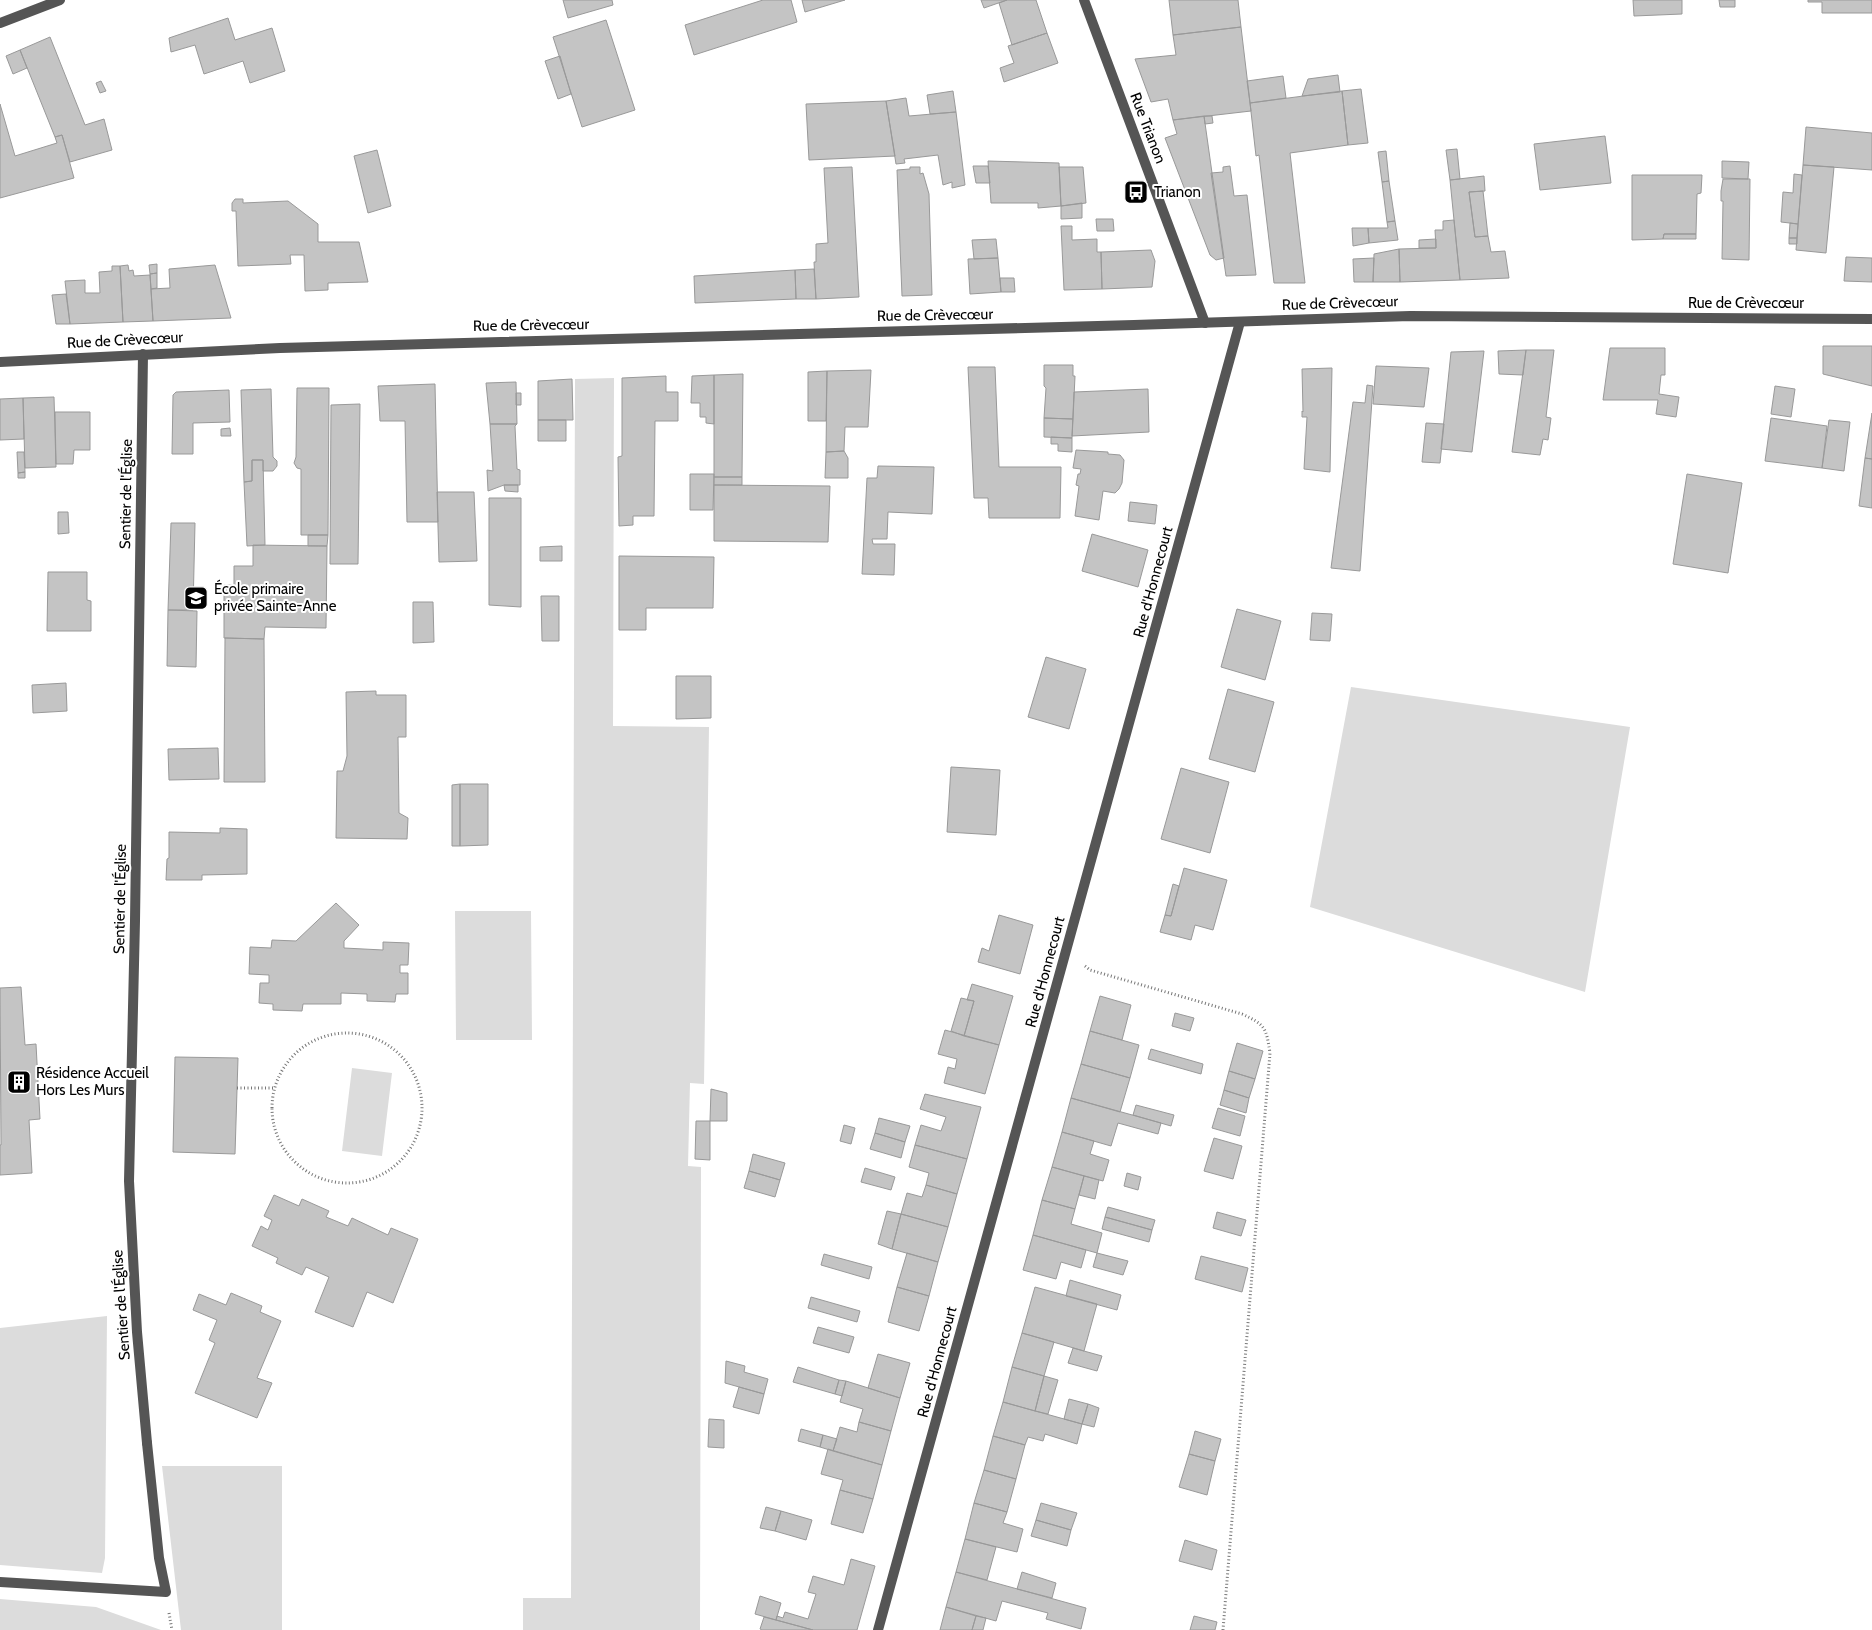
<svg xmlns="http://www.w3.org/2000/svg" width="1872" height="1630" font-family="Cabin,sans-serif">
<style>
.green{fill:#dcdcdc}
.building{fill:#c4c4c4;stroke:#999}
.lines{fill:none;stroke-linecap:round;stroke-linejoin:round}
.path{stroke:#777;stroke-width:3;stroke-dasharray:1 2.5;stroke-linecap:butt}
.service{stroke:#555;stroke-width:10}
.minor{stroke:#555;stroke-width:10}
.tertiary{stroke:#555;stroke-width:10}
.labels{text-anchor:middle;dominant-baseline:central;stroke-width:4;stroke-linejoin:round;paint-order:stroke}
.street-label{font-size:15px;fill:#000;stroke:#fff}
.poi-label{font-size:15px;fill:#000;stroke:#fff;text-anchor:start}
</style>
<rect width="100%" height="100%" fill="#fff"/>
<path class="green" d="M614 378 613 726 709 727 704 1084 690 1083 688 1166 701 1167 700 1630H523V1598H571L575 379Z
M1351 687 1630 727 1585 992 1310 907Z
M455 911H531L532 1040H456Z
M352 1068 392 1073 382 1156 342 1151Z
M107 1316 105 1558 102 1573 0 1565V1328Z
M162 1466H282V1630H181Z
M0 1599 96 1607 161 1630H0Z"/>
<path class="building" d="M563 0H612L613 5 568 18Z
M763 0H791L797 22 694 55 685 25Z
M802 0H845L805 12Z
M981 0H1007L984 8Z
M1007 0H1036L1047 33 1012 45 999 3Z
M1169 0H1238L1241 27 1173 35Z
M1633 0H1682V14L1634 16Z
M1719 0H1735V7H1720Z
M1808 0H1872V13H1822V2H1808Z
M228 18 235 40 272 28 285 71 250 83 243 61 204 74 195 45 171 52 169 38Z
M606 20 635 110 582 127 553 37Z
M1241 27 1251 111 1173 120 1168 99 1151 102 1135 59 1176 55 1173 35Z
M1047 33 1058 63 1004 82 1000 68 1014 63 1008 46Z
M50 37 85 125 104 119 112 150 70 162 62 135 55 137 20 50Z
M20 50 27 68 13 74 6 56Z
M560 56 571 94 558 99 545 61Z
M1338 75 1340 92 1302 96 1308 79Z
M1283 76 1286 98 1250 103 1247 81Z
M101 81 106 91 100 93 96 83Z
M1361 89 1368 143 1348 145 1342 91Z
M953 91 956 112 930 114 927 95Z
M1342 91 1348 145 1290 153 1305 283H1274L1259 155 1256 156 1250 103Z
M906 98 909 116 956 112 965 185 952 188V182L943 185 938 155 904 159 905 163 896 164 886 101Z
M886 101 895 156 809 160 806 104Z
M0 104 15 156 57 143 55 137 62 135 74 178 0 198Z
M1204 116H1212L1213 123 1205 124Z
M1204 116 1224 258 1216 260 1210 255 1165 138 1177 134 1173 120Z
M1806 127 1872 133V170L1803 165Z
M1605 136 1611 183 1540 190 1534 144Z
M1457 149 1460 179 1450 180 1446 150Z
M377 150 391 206 368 213 354 156Z
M1386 151 1389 181 1382 182 1378 152Z
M988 161 1059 163 1061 206 1038 208V203H991Z
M1722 161 1749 162 1748 179 1722 178Z
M1803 165 1834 167 1826 253 1796 250Z
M973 166H988L990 183H976Z
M1230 166 1234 196 1247 195 1256 275 1226 276 1211 173 1223 172V167Z
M852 167 859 297 816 299 814 262H816V244L828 243 824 168Z
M910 167H920V174L923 173 929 194 932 295 902 296 897 170 910 169Z
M1059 167H1083L1086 203 1061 206Z
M1794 174 1802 175 1798 224 1781 222 1783 192 1793 193Z
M1632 175H1702L1701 193 1697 194 1696 234H1664L1663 239 1632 240Z
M1484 176 1485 191 1469 192 1475 237 1488 236 1491 252 1505 251 1509 278 1460 280 1450 180Z
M1723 179H1750L1749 260 1722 259 1723 201H1721V191Z
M1389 181 1395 221 1387 222 1382 182Z
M1483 191 1488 236 1475 237 1469 192Z
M235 199H243V203L288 201 318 224V242H359L368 282 328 283V290L305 291 304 255H290L291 264 238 266 236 211H232V203Z
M1082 203V218L1061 219V206Z
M1096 219H1113L1114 231H1097Z
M1454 220 1460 280 1400 282 1399 249 1436 248 1435 230H1443V221Z
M1395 221 1398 240 1369 243 1368 228H1388L1387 222Z
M1790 223 1798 224 1797 238H1789Z
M1061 226H1072V240L1097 239V252H1101L1102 289 1064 290Z
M1352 228H1368L1369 243 1353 246Z
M1664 234H1696V239H1663Z
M1789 238H1797V244H1789Z
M996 239 998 258 974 259 972 240Z
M1436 239V248H1419V240Z
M1399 249 1400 282H1373L1374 254Z
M1151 250 1155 261 1152 287 1102 289 1101 252Z
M1846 257 1872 258V282L1844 281Z
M998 258 1001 292 970 294 968 259Z
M1374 258 1373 282H1354L1353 259Z
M157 264V273L150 274 149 265Z
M128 265 129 271 133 270 134 276 150 275 153 321 123 322 120 266Z
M215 265 231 318 153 321 151 289 170 288 169 269Z
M112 266H120L123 322 70 324 65 281 85 280V293H100L99 272 112 271Z
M814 269 816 299H796L795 270Z
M795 270 796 299 695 303 694 276Z
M157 273V288L151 289 150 274Z
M1000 278H1014L1015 292H1001Z
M66 294 70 324H56L52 295Z
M1823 346H1872V386L1823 374Z
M1610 348H1665V375H1661L1659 394 1679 397 1676 417 1656 414 1658 400H1603Z
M1526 350 1523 375 1499 374 1498 351Z
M1526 350H1554L1546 417 1551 418 1548 440 1543 439 1540 455 1512 452Z
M1484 351 1472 452 1441 449 1451 352Z
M1044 365H1073V376H1075L1073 419 1044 418 1046 388 1044 386Z
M1376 366 1429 368 1424 407 1373 404Z
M968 367H995L999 467H1061L1060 518H989L988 498H974Z
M1332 368 1330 472 1304 469 1307 417H1302V411L1303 412 1302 369Z
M871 370 868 427H845L844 451 826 452 827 371Z
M827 371 826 421H808V372Z
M743 374 742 477H714V375Z
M714 375V424L706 423V417H700V403H691L692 376Z
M666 376V392H678V421H655L654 516H633V525L619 526 618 457 622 456V378Z
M572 379 573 420H538V381Z
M516 382 517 424H490L486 383Z
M435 384 438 522H407L405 421H380L378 386Z
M1367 385 1373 386 1360 571 1331 568 1353 402 1365 403Z
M1775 386 1795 389 1791 417 1771 414Z
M297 388H329L328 535H301V469L297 468 294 463 296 457Z
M271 389 273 457 277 461V466L273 471H263V460H252V481L244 482 241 390Z
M1148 389 1149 432 1072 436 1074 392Z
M229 390 230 422 193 423V454H172L173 395 176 392Z
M516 393H521V405H516Z
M54 397 56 467 25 468 23 398Z
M23 398 24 439 0 440V399Z
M360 404 358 564H330L331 405Z
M55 412H90V450H74L73 464H56Z
M1872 413V459L1865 458Z
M1044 418 1073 419 1072 438 1044 437Z
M1771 418 1827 426 1822 468 1765 461Z
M538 420H566V441H538Z
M1829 420 1850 422 1844 471 1822 468Z
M1426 423 1444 424 1440 463 1422 462Z
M490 424H517L515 426 517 469 520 470V485H504L488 491 487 470 493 471Z
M230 428 231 436H221V429Z
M1051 437 1072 438V452L1058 451V444H1051Z
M1076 450 1108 452V454L1120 455 1124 460 1122 483 1119 489 1115 493 1103 491 1099 520 1075 516 1079 486 1076 485 1078 474H1080L1081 469 1073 468Z
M844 451 848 458V478H825L826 452Z
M17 452H24L25 472 18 473Z
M1865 458 1872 459V508L1859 506Z
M252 460H263L265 545 247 546 244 482 252 481Z
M878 466 934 467 932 514 888 512 887 539H872L873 544H895L894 575 862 574 867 478H877Z
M25 472V478H18V473Z
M690 474H714L713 510H690Z
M1687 474 1742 483 1728 573 1673 564Z
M714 477H742V485H714Z
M504 485H518V492L505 491Z
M714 485 830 486 828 542 714 541Z
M437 492H474L477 561 439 562Z
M489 498H521V607L489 605Z
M1130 502 1157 505 1155 524 1128 521Z
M58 512H68L69 533 58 534Z
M171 523H195L193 610H168Z
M1092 534 1148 550 1138 587 1082 571Z
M308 535H328L327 546H308Z
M253 545 327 546 326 628 265 627 264 639 224 638V585H234V566H253Z
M562 546V561H540V547Z
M619 556 714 557 713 608H646V630H619Z
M48 572H87V600L91 601V631H47Z
M541 596H559V641H542Z
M413 602H433L434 642 413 643Z
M1237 609 1281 621 1265 680 1221 667Z
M168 610 197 611 196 667 167 666Z
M1312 613 1332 614 1330 641 1310 640Z
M225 638 264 639 265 782H224Z
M1046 657 1086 669 1069 729 1028 717Z
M676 676H711V718L676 719Z
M66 683 67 711 33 713 32 685Z
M1228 689 1274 702 1255 772 1209 759Z
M376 691V695H406V737H398L399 813 408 818 407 839 336 838 337 771H343L347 756 346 692Z
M218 748 219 779 169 780 168 749Z
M951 767 1000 770 996 835 947 832Z
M1181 768 1229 782 1210 853 1161 839Z
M460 784V846H452V785Z
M460 784H488V845L460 846Z
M220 828 247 829V874L202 875V880H166L167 859 169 858V832L220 833Z
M1184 868 1227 880 1213 930 1195 925 1191 940 1160 932 1165 915 1171 916Z
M1173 884 1179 886 1171 916 1165 915Z
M336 903 359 925 344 941V948L383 950V942L409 943 408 965H400V973H408V994H396L395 1002 367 1001V994L341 993V1004H303L302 1011 273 1010V1004L259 1003 260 983H269V975L249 974 250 947 271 948 272 940 296 941Z
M999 915 1033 925 1020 974 978 962 982 948 989 951Z
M972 984 1013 996 999 1045 964 1036 974 1001 967 1000Z
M21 987 25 1045 36 1044 40 1119 29 1120 32 1173 0 1175V1145H1L0 988Z
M1100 996 1131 1005 1122 1040 1090 1031Z
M961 998 974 1001 964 1036 951 1031Z
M1175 1013 1194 1018 1190 1031 1172 1026Z
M945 1030 999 1045 985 1094 944 1083 948 1067 955 1069 957 1059 938 1054Z
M1090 1031 1139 1045 1130 1078 1081 1064Z
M1237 1043 1263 1051 1255 1079 1229 1071Z
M1151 1049 1203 1064 1201 1074 1148 1059Z
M175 1057 238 1058 235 1154 173 1152Z
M1081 1064 1130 1078 1120 1112 1071 1098Z
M1229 1071 1255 1079 1249 1098 1224 1090Z
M711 1089 727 1093V1121H710Z
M1224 1090 1249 1098 1246 1113 1220 1105Z
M925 1094 981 1107 967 1159 915 1145 921 1125 941 1131 946 1117 920 1109Z
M1071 1098 1161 1123 1158 1134 1118 1123 1111 1146 1062 1132Z
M1136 1105 1174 1115 1171 1126 1133 1115Z
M1218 1108 1245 1116 1240 1136 1212 1128Z
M879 1118 910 1126 905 1142 875 1133Z
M696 1121H710V1160L695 1159Z
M844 1125 855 1128 851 1144 840 1141Z
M1062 1132 1094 1141 1090 1154 1109 1160 1103 1181 1052 1167Z
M875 1133 905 1142 901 1158 870 1149Z
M1214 1138 1242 1146 1233 1179 1204 1171Z
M915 1145 967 1159 957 1194 926 1185 929 1173 909 1167Z
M753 1154 785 1163 780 1180 749 1171Z
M1052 1167 1084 1176 1075 1209 1042 1200Z
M865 1168 895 1177 891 1190 861 1182Z
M749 1171 780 1180 775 1197 744 1188Z
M1127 1173 1141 1177 1138 1190 1124 1186Z
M1084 1176 1099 1180 1095 1199 1079 1195Z
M926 1185 957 1194 948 1227 901 1214 907 1193 922 1197Z
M274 1195 299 1206 302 1199 329 1211 326 1217 348 1226 352 1218 388 1235 391 1228 418 1239 393 1303 367 1292 353 1327 315 1312 329 1277 306 1267 302 1275 276 1263 278 1258 252 1246 261 1226 268 1230 272 1220 264 1216Z
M1042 1200 1075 1209 1071 1224 1102 1233 1097 1253 1033 1235Z
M1108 1207 1155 1220 1152 1230 1105 1217Z
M887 1211 901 1214 892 1249 878 1244Z
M1217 1212 1246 1220 1241 1236 1213 1228Z
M901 1214 948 1227 938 1262 892 1249Z
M1105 1217 1152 1230 1149 1242 1102 1229Z
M1033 1235 1086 1250 1081 1268 1061 1262 1056 1279 1023 1270Z
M907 1253 938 1262 929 1296 897 1287Z
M1097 1253 1128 1261 1123 1275 1093 1267Z
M824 1254 872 1267 869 1279 821 1265Z
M1201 1256 1248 1268 1242 1292 1195 1279Z
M1070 1280 1121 1295 1117 1310 1066 1296Z
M897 1287 929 1296 919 1331 888 1322Z
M1035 1287 1097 1304 1084 1351 1022 1333Z
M231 1293 262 1306 260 1312 281 1321 257 1378 272 1383 257 1418 195 1393 215 1343 209 1340 217 1320 193 1310 199 1294 226 1305Z
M811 1297 860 1311 857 1322 808 1308Z
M818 1327 854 1337 849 1353 813 1343Z
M1022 1333 1054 1342 1044 1376 1012 1367Z
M1073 1348 1102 1356 1097 1371 1068 1363Z
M878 1354 910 1363 900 1398 868 1388Z
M726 1361 745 1366 744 1372 768 1379 764 1394 725 1383Z
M798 1367 839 1380 835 1394 793 1382Z
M1012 1367 1044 1376 1035 1411 1003 1402Z
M1044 1376 1058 1380 1048 1414 1035 1411Z
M839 1380 846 1381 842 1396 835 1394Z
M846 1381 900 1398 891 1431 859 1422 863 1409 840 1402Z
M739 1387 764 1394 759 1414 733 1407Z
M1069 1399 1088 1404 1082 1424 1064 1419Z
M1003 1402 1082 1424 1077 1444 1045 1434 1043 1441 1028 1437 1025 1445 993 1436Z
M1088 1404 1099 1408 1094 1427 1082 1424Z
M709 1419 724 1420V1448L708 1447Z
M859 1422 891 1431 882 1465 833 1451 840 1427 857 1432Z
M801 1429 823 1435 820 1447 798 1441Z
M1195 1431 1221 1439 1215 1461 1189 1454Z
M823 1435 837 1439 833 1451 820 1447Z
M993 1436 1025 1445 1016 1479 984 1470Z
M828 1449 882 1465 873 1499 840 1490 843 1480 821 1474Z
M1189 1454 1215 1461 1207 1495 1179 1487Z
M984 1470 1016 1479 1007 1512 974 1503Z
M840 1490 873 1499 863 1533 831 1524Z
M974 1503 1007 1512 1003 1523 1023 1529 1017 1552 965 1539Z
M1041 1503 1077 1513 1071 1530 1036 1520Z
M766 1507 781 1511 775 1531 760 1528Z
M781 1511 812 1520 806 1540 775 1531Z
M1036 1520 1071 1530 1067 1546 1031 1536Z
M965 1539 996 1547 987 1580 956 1572Z
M1185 1540 1217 1550 1212 1570 1179 1561Z
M851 1559 875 1566 857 1630H813L776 1620 777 1616 783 1618 785 1612 808 1619 816 1594 808 1592 813 1576 844 1585Z
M956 1572 1086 1608 1081 1629 1046 1619 1048 1613 1002 1601 996 1621 946 1607Z
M1022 1572 1056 1583 1052 1598 1017 1589Z
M760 1596 781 1603 776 1620 755 1614Z
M946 1607 976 1616 972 1630H940Z
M976 1616 986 1618 983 1630H972Z
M1194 1616 1217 1622 1215 1630H1190Z
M764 1617 776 1620 813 1630H762L760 1629Z"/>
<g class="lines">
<path class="path" d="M1085 966 1090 970 1242 1014C1266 1025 1266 1028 1270 1053L1223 1630
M272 1108a75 75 0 1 1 150 0a75 75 0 1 1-150 0Z
M237 1088H274
M169 1613 172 1630"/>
<path class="service" d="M0 1582 166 1592 159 1558 147 1443"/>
<path class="minor" d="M1084 0 1205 323
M143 354 135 921 129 1181 137 1332 147 1443
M878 1630 1240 322"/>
<path class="tertiary" d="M0 23 60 0
M0 362 280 348 1134 325 1410 316 1872 319"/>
</g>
<defs>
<g id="bus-square" transform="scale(1.25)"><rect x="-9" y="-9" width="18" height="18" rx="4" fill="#000" stroke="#fff"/><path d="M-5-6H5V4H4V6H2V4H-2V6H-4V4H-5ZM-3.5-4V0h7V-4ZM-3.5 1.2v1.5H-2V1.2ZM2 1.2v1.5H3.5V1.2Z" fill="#fff"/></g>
<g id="school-square" transform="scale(1.25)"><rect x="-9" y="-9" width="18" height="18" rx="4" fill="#000" stroke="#fff"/><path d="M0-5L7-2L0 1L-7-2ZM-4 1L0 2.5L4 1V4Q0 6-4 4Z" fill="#fff"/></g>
<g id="building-square" transform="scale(1.25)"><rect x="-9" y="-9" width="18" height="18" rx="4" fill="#000" stroke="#fff"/><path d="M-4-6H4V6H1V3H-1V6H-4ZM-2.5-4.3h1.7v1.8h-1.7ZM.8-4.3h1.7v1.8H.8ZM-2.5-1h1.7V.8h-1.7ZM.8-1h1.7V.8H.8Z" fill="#fff"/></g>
</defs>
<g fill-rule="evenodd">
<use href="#bus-square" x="1136" y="192"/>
<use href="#school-square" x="196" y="598"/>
<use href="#building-square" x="19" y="1082"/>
</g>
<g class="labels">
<g class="street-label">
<text transform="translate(1148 128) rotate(69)">Rue Trianon</text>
<text transform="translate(1340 303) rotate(-2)">Rue de Crèvecœur</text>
<text x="1746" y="303">Rue de Crèvecœur</text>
<text transform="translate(935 315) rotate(-1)">Rue de Crèvecœur</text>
<text transform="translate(531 325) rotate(-1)">Rue de Crèvecœur</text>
<text transform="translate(125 340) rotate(-3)">Rue de Crèvecœur</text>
<text transform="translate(126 494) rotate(-89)">Sentier de l'Église</text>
<text transform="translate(1153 582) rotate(-75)">Rue d'Honnecourt</text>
<text transform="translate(120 899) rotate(-89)">Sentier de l'Église</text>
<text transform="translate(1045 972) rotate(-75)">Rue d'Honnecourt</text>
<text transform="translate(121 1305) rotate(-94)">Sentier de l'Église</text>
<text transform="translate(937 1362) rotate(-75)">Rue d'Honnecourt</text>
</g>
<g class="poi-label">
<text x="1154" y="192">Trianon</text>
<text x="214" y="589">École primaire<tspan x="214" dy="17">privée Sainte-Anne</tspan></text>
<text x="36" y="1073">Résidence Accueil<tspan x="36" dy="17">Hors Les Murs</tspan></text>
</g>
</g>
</svg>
